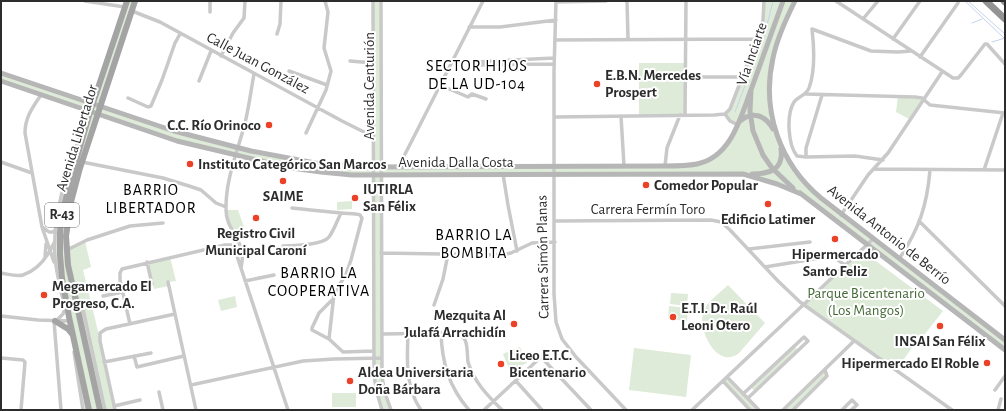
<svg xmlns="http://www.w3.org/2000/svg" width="1006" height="411" font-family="'Alegreya Sans',sans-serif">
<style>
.green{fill:#deebd8}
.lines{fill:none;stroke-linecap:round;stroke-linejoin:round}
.stream{stroke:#c3d3ec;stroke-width:1}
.street{stroke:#c9c9c9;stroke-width:3.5}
.secondary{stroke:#b6b6b6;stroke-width:5}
.primary{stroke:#a4a4a4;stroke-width:6}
.highway{stroke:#939393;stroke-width:7}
.poi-dot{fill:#eb4126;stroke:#fff;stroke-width:1.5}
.labels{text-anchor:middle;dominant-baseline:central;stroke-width:4;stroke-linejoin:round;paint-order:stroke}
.shield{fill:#fff;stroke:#6b6b6b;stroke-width:1}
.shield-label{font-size:14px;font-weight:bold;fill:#2c2c2c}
.street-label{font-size:15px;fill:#2c2c2c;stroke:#fff}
.poi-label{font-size:15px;font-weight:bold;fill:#2c2c2c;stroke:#fff;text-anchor:start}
.park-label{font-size:15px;fill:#456938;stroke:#fff}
.neighbourhood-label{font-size:16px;letter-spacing:1px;fill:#000;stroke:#fff}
</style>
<rect width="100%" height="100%" fill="#fff"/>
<path class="green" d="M127 1H135L100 106 143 121 288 159 374 166 373 1H381V166L693 165 717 155 737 125 733 123 725 114 728 112 763 20 764 1H795L780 35 769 87 778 137 805 183 1005 340V350L801 194 751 176 381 174 382 377 391 410H382L375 385 374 174 321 172 177 141 98 114 74 187 66 248 85 241 91 267 83 270 96 323 115 410H83L74 340 57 274 56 227 67 175 90 112 1 81V73L92 104Z
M639 63H685V115H639Z
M898 96 924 100 911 120 896 112Z
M352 201V209L337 210V202Z
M226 210H238L244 227 234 233 231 228Z
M861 250 943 311 925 334 922 340 919 338 896 370 803 305Z
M170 257 176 281 168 282 169 286 154 289 148 262Z
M728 285 765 323 739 353C718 370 698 332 703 313 706 302 720 293 728 285Z
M671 293 688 294 687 306 670 304Z
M235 296 237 307 221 311 218 300Z
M669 306 688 308 687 321 668 319Z
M794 346 798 350 755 391 750 387Z
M520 347 527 363 510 371 503 354Z
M634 348 691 355 686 397 629 390Z
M825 370 827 376 793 410H783Z
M727 377 759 410H750L723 381Z
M332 393H356V407H332Z"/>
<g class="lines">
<path class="stream" d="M965 1 1005 39
M968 1 1005 34
M972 23 982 19
M992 42 1005 38
M735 112 765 33 773 1"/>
<path class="street" d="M85 1 125 7
M210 1V12
M373 1 374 376 377 393 382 410
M381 1 382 377 385 393 391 410
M556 1 554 71V294L556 322 562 339 576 357 626 410
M627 1 628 39
M836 1 953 78H958L961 75 985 44H987L1005 64
M556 2 606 1
M132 11 160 22 342 121 364 132 374 133
M863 19 878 1
M469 27H500L556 20
M277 34 280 24 281 1
M893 39 920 1
M555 40 756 39
M221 56 233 33 244 18 245 1
M920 57 958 3
M350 61 373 63
M554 64 476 65 475 63 476 62 554 58
M289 71 327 85
M685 77H742
M199 81 211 51
M440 85 468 97 472 94 486 99
M805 94 915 97 922 98 930 105 1005 113
M41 95C33 107 25 117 25 133L42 227 54 262
M128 98 148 107 151 106 162 80 175 43 180 34
M725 114 730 109 760 31 763 20 764 1
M725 114 730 121 738 125
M685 115 686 1
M621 116 624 166
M555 117 714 115 725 114
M306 133 326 90 331 71 324 48 328 12 325 1
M806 157V148L822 95
M883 160 855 156 806 157 797 156C788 145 786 115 794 102 798 96 806 96 809 88 815 72 814 46 812 29L871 51 898 52 911 51
M1 162 32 173
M82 162 163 178 189 186 201 190 216 203 226 207
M399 166 483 1
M665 166 667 148 680 115
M874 169 1005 170
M984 170 1003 113
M503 174 508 205 517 251
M292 208C309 210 325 211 341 213 347 214 354 213 360 215L362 218 351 260 346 274 334 294 329 339
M841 215 868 175 888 153 942 72
M555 221 711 220 721 222 730 230 778 281 800 302 952 410
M919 221 1005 306
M44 228 49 232H53L56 229
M283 246C293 246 323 245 329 237 334 230 337 221 341 213
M749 249 810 242
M67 250 87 240 130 226 163 223
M381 253 502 255 511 253 532 243 555 242
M45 257 46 244
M899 259C919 229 927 206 930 170
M147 262 152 284
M765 267 832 256 845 265
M241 268C242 263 243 257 242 252 239 235 225 227 226 207 226 178 238 150 245 123 249 107 251 90 254 74
M1 273C8 274 17 277 23 275 38 270 48 256 54 243
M245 281 274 275
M168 282 196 410
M103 296 123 292
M77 297 83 309 105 410
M63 300C60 286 56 272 55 257 52 216 67 169 82 131
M332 300 319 313 312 328V330L329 339 343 352 374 351
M434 305 443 279 448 254
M1 316 38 320 70 321 69 319
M57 320 63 314 65 309
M54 321 61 410
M130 324 120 280V273L122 269 225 245H231L235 250 288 410
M441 333C442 363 449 387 469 410
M382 334 452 333C457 334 463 335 465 340 468 346 467 355 468 362 474 382 488 396 502 410
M408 334C407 360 405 387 421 410
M74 352 83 410
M134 356 137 367 184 356
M1 358 23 360 25 362 21 410
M104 362 151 353
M727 377 759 410
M516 381 542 410
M723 381 750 410
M191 385 303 361 334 359 382 358
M995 390 1005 376
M159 392 163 410
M743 394 804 337 808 341 748 398
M114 406 140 400
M115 410 100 341V333L106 329 175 314
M484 410 541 357 591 410
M692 410 873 239
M783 410 854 341
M793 410 827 376 825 370
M842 410 852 400 857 405 851 410
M998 410 1001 399"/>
<path class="secondary" d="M783 1 751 90 750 111 753 131 763 155 772 168 793 188
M795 1C786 19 777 38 773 58 761 111 780 164 821 198L1005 340
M1 73 174 131 251 151 315 163 361 167 665 166C676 166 687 166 697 164 731 157 740 119 751 90
M1 81 177 141 291 168 321 172 352 175 743 174 777 184 801 194
M739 122C752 110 765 115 773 129
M752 174C769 174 784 170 781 149
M800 193 1005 350"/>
<path class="primary" d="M55 321 68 329 72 334
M89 410 69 317 62 278 60 255V233L62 214 70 182 90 112 127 1
M100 410 68 265 66 236 71 202 80 168 135 1"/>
<path class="highway" d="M986 1 1005 19
M1004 1 1005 2"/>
</g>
<g class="poi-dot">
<circle cx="597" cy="84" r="4"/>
<circle cx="269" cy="125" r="4"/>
<circle cx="190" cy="164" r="4"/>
<circle cx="283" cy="181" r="4"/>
<circle cx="646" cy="185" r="4"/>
<circle cx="355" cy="198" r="4"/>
<circle cx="768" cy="204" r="4"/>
<circle cx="256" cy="218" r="4"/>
<circle cx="835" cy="239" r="4"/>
<circle cx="44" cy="295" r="4"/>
<circle cx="673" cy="317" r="4"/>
<circle cx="514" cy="324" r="4"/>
<circle cx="940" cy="326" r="4"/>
<circle cx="987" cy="363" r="4"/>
<circle cx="501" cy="364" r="4"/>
<circle cx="350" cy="381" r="4"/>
</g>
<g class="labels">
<rect class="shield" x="45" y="203" width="34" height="24" rx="3"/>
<g class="shield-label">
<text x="62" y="215">R-43</text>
</g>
<g class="street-label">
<text transform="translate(752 54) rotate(-71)">Vía Inciarte</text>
<text transform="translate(258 63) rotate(28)">Calle Juan González</text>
<text transform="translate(369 86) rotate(-90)">Avenida Centurión</text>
<text transform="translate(77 138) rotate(-73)">Avenida Libertador</text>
<text x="456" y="162">Avenida Dalla Costa</text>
<text x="648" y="209">Carrera Fermín Toro</text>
<text transform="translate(889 235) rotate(38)">Avenida Antonio de Berrío</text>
<text transform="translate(543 257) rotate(-91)">Carrera Simón Planas</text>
</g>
<g class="poi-label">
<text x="605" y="75">E.B.N. Mercedes<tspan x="605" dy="17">Prospert</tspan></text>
<text x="261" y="125" text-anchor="end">C.C. Río Orinoco</text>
<text x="198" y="164">Instituto Categórico San Marcos</text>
<text x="654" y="185">Comedor Popular</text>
<text x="363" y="189">IUTIRLA<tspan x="363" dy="17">San Félix</tspan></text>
<text x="283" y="196" text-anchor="middle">SAIME</text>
<text x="768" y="219" text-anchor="middle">Edificio Latimer</text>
<text x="256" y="233" text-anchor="middle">Registro Civil<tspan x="256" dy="17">Municipal Caroní</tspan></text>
<text x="835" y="254" text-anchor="middle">Hipermercado<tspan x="835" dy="17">Santo Feliz</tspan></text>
<text x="52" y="286">Megamercado El<tspan x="52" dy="17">Progreso, C.A.</tspan></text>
<text x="681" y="308">E.T.I. Dr. Raúl<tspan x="681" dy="17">Leoni Otero</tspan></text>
<text x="506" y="315" text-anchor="end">Mezquita Al<tspan x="506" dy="17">Julafá Arrachidín</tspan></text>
<text x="940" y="341" text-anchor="middle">INSAI San Félix</text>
<text x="509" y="355">Liceo E.T.C.<tspan x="509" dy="17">Bicentenario</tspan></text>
<text x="979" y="363" text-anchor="end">Hipermercado El Roble</text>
<text x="358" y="372">Aldea Universitaria<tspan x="358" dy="17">Doña Bárbara</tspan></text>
</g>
<g class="park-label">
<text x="866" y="293">Parque Bicentenario<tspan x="866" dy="17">(Los Mangos)</tspan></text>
</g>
<g class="neighbourhood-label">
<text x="477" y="66">SECTOR HIJOS<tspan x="477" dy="18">DE LA UD-104</tspan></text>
<text x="151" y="190">BARRIO<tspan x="151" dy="18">LIBERTADOR</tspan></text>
<text x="474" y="235">BARRIO LA<tspan x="474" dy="18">BOMBITA</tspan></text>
<text x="319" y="273">BARRIO LA<tspan x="319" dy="18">COOPERATIVA</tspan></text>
</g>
</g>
<rect width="1006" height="411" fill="none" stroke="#2c2c2c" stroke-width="4"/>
</svg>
